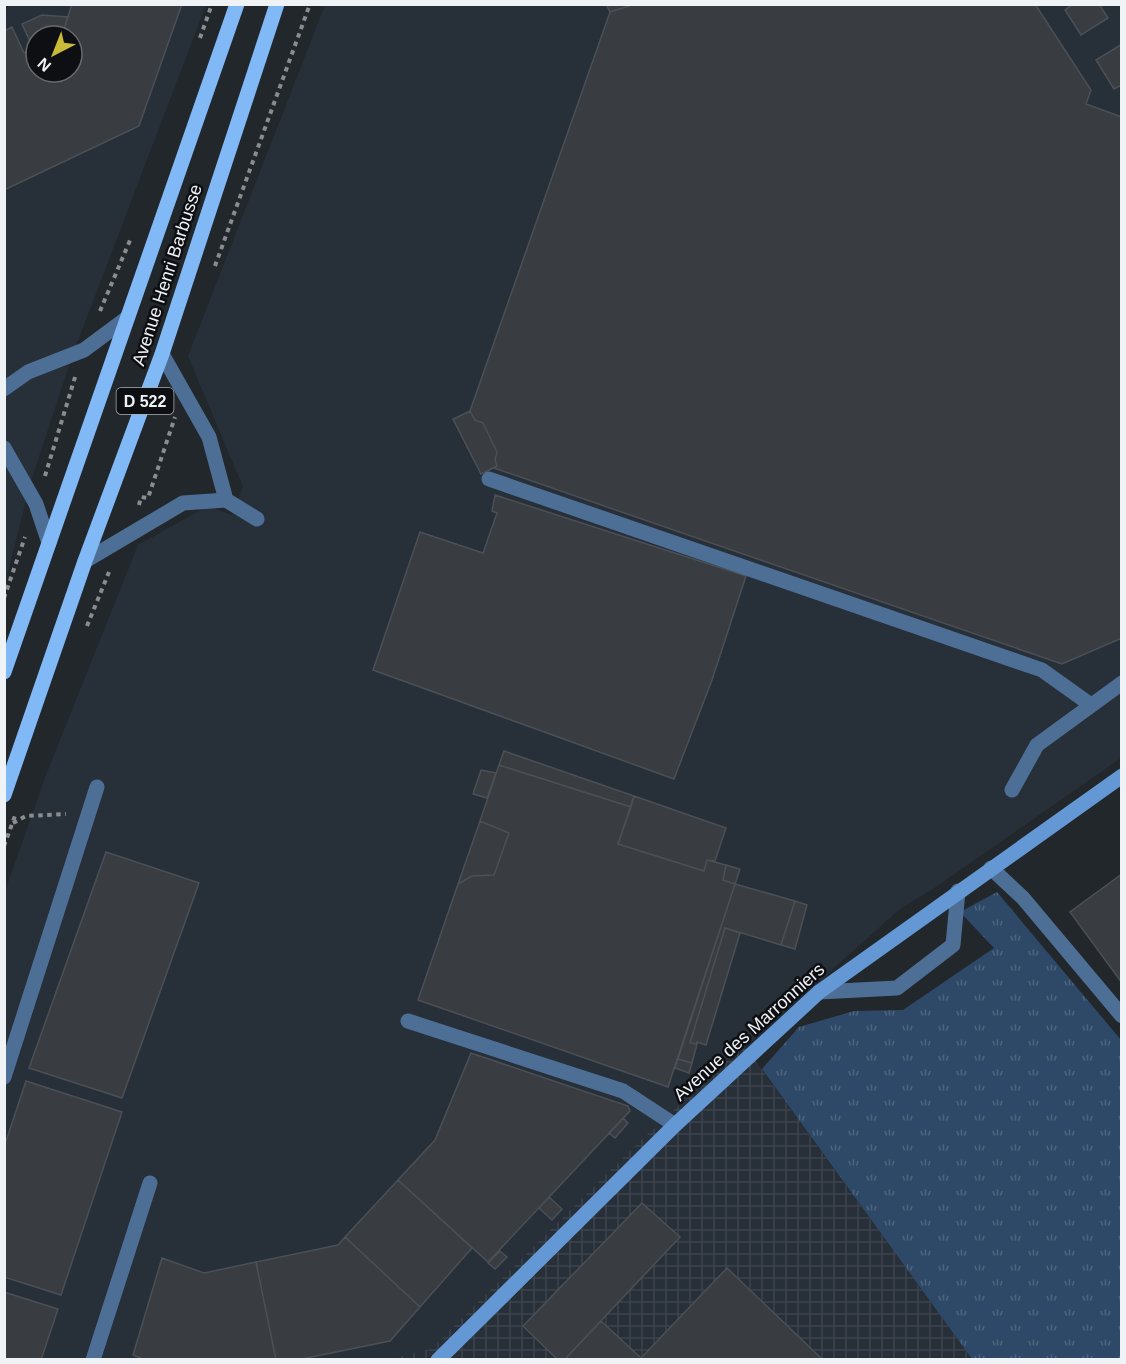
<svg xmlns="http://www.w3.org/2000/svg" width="1126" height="1364" font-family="Helvetica,sans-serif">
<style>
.built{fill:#272f39;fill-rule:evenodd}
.industrial{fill:url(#industrial-grid)}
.grass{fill:url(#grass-tufts)}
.building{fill:#393d42;stroke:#4b5056;stroke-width:1.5}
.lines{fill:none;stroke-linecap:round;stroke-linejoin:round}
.path{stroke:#898d91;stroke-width:4;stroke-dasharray:4.5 4.5;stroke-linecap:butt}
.service{stroke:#4e6f95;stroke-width:15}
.minor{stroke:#4e6f95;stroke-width:15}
.secondary{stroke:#6398d5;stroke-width:15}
.primary{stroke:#81b8f6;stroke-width:15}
.labels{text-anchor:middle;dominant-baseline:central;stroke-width:5;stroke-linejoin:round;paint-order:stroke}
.shield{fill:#0d0f12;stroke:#acafb2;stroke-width:1.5}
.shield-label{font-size:16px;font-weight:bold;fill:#f0f3f6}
.street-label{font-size:18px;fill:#f0f3f6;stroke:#0d0f12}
</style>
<defs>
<pattern id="industrial-grid" width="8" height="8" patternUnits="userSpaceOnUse" patternTransform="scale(1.5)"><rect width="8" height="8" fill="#272f39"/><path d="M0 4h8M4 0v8" fill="none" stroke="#3c434c"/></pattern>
<pattern id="grass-tufts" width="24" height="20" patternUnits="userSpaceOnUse" patternTransform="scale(1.5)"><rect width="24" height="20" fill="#2e4967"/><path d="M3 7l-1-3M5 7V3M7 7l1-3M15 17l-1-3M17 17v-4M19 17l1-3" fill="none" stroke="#4d647d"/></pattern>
</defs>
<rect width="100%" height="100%" fill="#22272c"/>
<path class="built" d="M12 4 206 5 73 354 31 481 5 584V9ZM36 36H72V72H36Z
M325 5H1121V758L933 889 900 909 638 1143 431 1350 386 1360H5V891L46 775 138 545 208 506 232 515 243 487 188 356Z"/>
<path class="industrial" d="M744 1045 972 1359 387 1360 431 1349 638 1143Z"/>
<path class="grass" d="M997 892 1121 1040V1359H972L762 1069 799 1027 854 1011 903 1010 994 948 960 912Z"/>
<path class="building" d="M72 4H182L139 126 4 190V31L12 27 24 53 36 47V72H72V36H59L62 35Z
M606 4H635L610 12Z
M635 4H1035L1091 90 1086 104 1122 117V638L1062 664 494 468 497 466 495 460 497 452 483 423 475 420 470 411 610 12Z
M1073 4H1099L1108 18 1081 35 1065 10Z
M42 15 68 17 62 35 36 36V47L33 48 22 24Z
M1122 44V85L1114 89 1096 60Z
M470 411 475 420 483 423 497 452 495 460 497 466 481 474 453 419Z
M495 495 746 576 712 680 674 779 373 670 420 532 483 553 497 513 492 511Z
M504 751 634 796 631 807 499 765Z
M499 765 631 807 618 844 704 871 707 860 726 865 723 880 735 884 668 1087 418 1000 458 884 472 876 494 875 509 833 480 821Z
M481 770 496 773 487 798 473 794Z
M634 796 726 828 715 861 707 860 704 871 618 844Z
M480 821 509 833 494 875 472 876 458 884Z
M106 852 199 883 122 1098 29 1068Z
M726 865 740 869 735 884 723 880Z
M1122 874V983L1070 912Z
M735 884 795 901 781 945 725 928 690 1043 697 1044 692 1063 678 1059Z
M795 901 807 905 795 949 781 945Z
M725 928 740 933 706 1045 697 1042V1044L690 1043Z
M471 1053 628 1106 630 1111 488 1262 398 1180 435 1140Z
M678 1059 692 1063 689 1073 675 1068Z
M26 1081 122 1112 61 1295 4 1277V1147Z
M623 1118 628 1123 615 1138 609 1133Z
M398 1180 472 1248 420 1307 345 1237Z
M549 1197 562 1209 552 1220 539 1208Z
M642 1203 680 1237 564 1360H558L523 1326Z
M345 1237 420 1307 390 1341 297 1360H276L256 1262 338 1245Z
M500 1251 507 1257 495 1269 488 1263Z
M162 1258 204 1273 256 1262 276 1360H145L133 1355Z
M727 1268 823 1360H639Z
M4 1292 58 1309 41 1360H4Z
M601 1321 641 1358 639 1360H564Z"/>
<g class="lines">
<path class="path" d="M200 38 212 4
M215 266 310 4
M100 311 131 238
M45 476 76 374
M139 505 141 497 148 498 175 417
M4 598 25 537
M87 626 109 572
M13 823 26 816 66 814
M4 846 16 813"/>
<path class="service" d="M162 354 209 437 226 500
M489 479 1042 670 1091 705
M85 561 183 503 226 500 257 519
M1012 790 1037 745 1122 683
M991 868 1023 898 1122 1016
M819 992 897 988 953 945 958 891
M408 1021 623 1091 675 1125
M4 1077 97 787
M93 1360 150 1183"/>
<path class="minor" d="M4 389 28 372 84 350 127 318
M4 448 36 504 49 543"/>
<path class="secondary" d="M438 1360 675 1125 819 992 1122 776"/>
<path class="primary" d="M4 672 237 4
M4 795 85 561 162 354 277 4"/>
</g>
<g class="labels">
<rect class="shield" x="116.5" y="388" width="57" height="26" rx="4.5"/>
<g class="shield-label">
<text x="145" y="401">D 522</text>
</g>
<g class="street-label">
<text transform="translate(167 275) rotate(-72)">Avenue Henri Barbusse</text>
<text transform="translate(749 1032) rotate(-42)">Avenue des Marronniers</text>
</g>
</g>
<rect width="1126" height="1364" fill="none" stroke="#f0f3f6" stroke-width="12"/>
<g transform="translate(54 54) rotate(222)"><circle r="28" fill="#0d0f12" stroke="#686a6d" stroke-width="1.5"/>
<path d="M0-4.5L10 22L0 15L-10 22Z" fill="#c9ba3a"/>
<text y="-9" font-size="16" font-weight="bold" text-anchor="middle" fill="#f0f3f6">N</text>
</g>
</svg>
